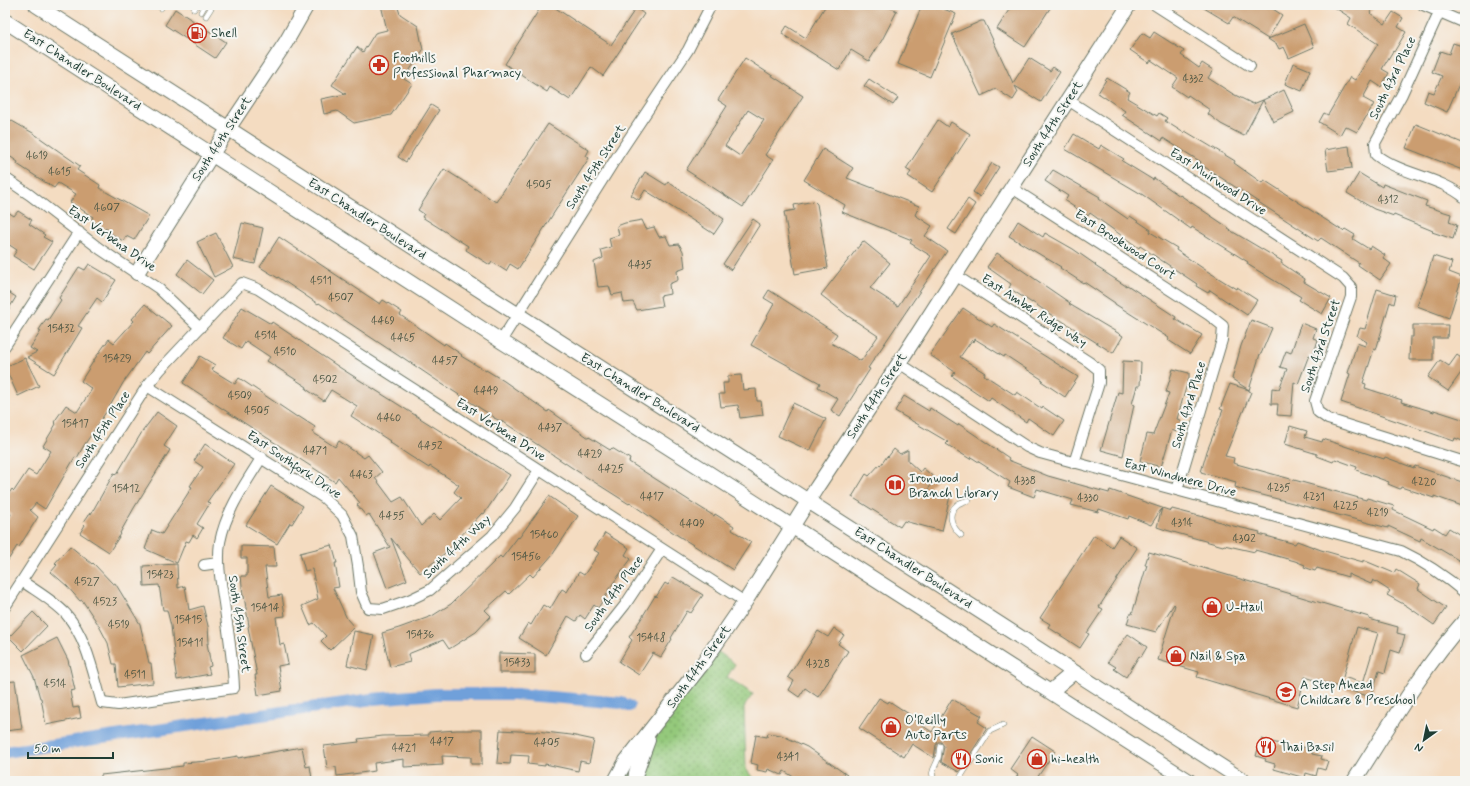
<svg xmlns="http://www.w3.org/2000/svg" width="1470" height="786" font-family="Mynerve,sans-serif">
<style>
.park{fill:url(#park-dots);stroke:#5a8358}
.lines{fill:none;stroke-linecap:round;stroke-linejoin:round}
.canal{stroke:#70a0da;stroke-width:12}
.building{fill:#cb9d6f;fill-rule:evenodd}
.lane-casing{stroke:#6a7565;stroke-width:6}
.street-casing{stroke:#6a7565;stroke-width:12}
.secondary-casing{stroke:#6a7565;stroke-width:16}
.lane{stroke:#fff;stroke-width:5}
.street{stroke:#fff;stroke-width:10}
.secondary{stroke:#fff;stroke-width:14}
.labels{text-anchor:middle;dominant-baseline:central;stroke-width:4;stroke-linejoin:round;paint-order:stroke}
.number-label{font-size:11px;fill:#4a5543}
.poi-label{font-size:13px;fill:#1f3d34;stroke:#f6f6f2;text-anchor:start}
.street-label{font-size:13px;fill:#1f3d34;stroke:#f6f6f2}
</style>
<defs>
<pattern id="park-dots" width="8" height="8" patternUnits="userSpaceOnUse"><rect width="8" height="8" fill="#94c97b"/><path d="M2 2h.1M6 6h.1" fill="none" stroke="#78a466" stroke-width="1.8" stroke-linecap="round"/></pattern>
</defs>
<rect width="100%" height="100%" fill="#f6f6f2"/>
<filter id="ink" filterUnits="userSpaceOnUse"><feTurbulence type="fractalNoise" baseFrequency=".025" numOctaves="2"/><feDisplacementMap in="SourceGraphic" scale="8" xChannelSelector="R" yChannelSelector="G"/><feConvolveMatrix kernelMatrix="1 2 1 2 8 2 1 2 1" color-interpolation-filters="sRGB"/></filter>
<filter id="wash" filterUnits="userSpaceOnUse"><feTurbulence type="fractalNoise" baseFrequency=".012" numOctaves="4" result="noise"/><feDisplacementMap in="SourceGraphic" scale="16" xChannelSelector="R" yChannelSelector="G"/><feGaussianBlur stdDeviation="0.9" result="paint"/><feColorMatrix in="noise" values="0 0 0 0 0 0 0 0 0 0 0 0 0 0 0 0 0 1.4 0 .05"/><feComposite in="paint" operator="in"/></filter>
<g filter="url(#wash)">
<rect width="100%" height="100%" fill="#f4dcc1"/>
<path class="park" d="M713 648 735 664 727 677 753 694 744 707 746 769 755 781H615Z"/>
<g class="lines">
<path class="canal" d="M5 752 372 699 437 694H514L622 703 629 706"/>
</g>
<g id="blocks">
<path class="building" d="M381 5H397L400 14 418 26 423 50 404 79 412 84 391 115 354 123 337 111 324 114 321 99 346 94 332 85 357 47 363 52 375 33 387 30Z
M542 5H551L611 45 636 8 644 14 603 76 591 67 570 100 550 87 547 92 505 64Z
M826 5H885L897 11 882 40 869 61 851 50 839 70 782 34 787 26 806 38Z
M922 5H934L956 14 930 77 898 64Z
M1012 5H1052L1025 47 997 29Z
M1199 5H1267L1282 15 1268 39 1233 17 1229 23Z
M1331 5H1375L1370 13 1385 24 1393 12 1403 18 1398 27 1406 32 1394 52 1393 51 1382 69 1389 73 1381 87 1372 81 1363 98 1374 104 1357 132 1345 126 1340 135 1319 122 1324 113 1328 115 1350 77 1355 80 1378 44 1348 24 1351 18Z
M175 9 226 42 215 58 165 25Z
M981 21H984L1013 83 1029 58 1050 71 1053 67 1060 72 1041 102 1015 86 1018 92 1013 100 996 89 981 96 952 34Z
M1304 24 1314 47 1289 58 1284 47 1279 49 1277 45 1268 39Z
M1154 32 1184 51 1181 55 1199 68 1202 63 1213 70 1208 78 1233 94 1253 104 1263 100 1244 136 1221 124 1208 114 1210 110 1188 95 1187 97 1172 87 1178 78 1151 60 1149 63 1130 50 1142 33 1150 38Z
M1453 43 1465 47V83L1460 82 1447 112 1424 102 1428 91 1434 93 1442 76 1432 72 1440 51 1449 54Z
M745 58 803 96 765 155 773 160 743 207 686 170 727 106 718 100ZM748 110 764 120 740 156 725 146Z
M1293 63 1310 70 1302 91 1285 84Z
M1107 78 1130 92 1127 98 1157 116 1159 113 1167 118 1165 121 1184 133 1185 131 1235 161 1234 163 1262 183 1264 180 1343 231 1345 229 1355 235 1353 239 1369 249 1371 246 1385 255 1383 258 1391 264 1380 280 1358 265 1359 263 1321 238 1318 241 1200 164 1201 162 1163 138 1162 141 1122 115 1125 111 1098 93Z
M869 79 898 98 893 105 864 86Z
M1284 90 1294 112 1273 122 1263 100Z
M431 105 439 110 406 162 398 157Z
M5 117 33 133 80 166 77 170 100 185 99 188 149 216 134 240 126 236 123 241 109 232 110 231 91 220 93 217 70 202 76 194 58 183 54 188 17 164 18 162 5 153Z
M938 120 948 127 951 122 970 134 932 192 908 176 911 172 906 169Z
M548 124 589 150 586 156 589 158 518 269 510 264 506 271 492 262 490 265 466 250 468 246 422 217 424 214 418 210 444 169 496 202Z
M1416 124 1465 144V171L1406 148Z
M1074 134 1099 149 1101 145 1124 159 1122 161 1153 180 1154 178 1180 196V195L1229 228 1228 229 1282 261 1281 263 1305 279 1304 282 1331 298 1322 314 1299 300 1301 297 1247 264 1248 262 1192 227 1191 229 1143 195 1065 149Z
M1349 146 1352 168 1328 171 1325 150Z
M823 149 853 168 847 178 919 206 915 215 932 226 925 236 947 251 868 368 870 369 840 416 831 410 838 399 818 387 820 383 751 345 774 304 764 298 769 290 837 334 831 343 861 361 878 336 848 316 821 295 863 241 890 263 870 288 898 306 931 256 910 243 912 240 842 212 845 205 804 180Z
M992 163 999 167 980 197 973 192Z
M1053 170 1100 197 1099 199 1128 219 1130 216 1151 230 1150 232 1177 248 1176 250 1207 271 1236 289 1237 287 1257 300 1247 315 1210 290 1208 293 1196 286 1197 284 1140 246 1139 248 1090 213 1088 216 1065 201 1068 196 1045 181Z
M645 172 666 185 668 182 724 219 714 234 645 190 639 200 631 195Z
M1359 173 1382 187 1383 184 1406 193 1427 201 1425 206 1451 214 1449 222 1457 225 1453 239 1432 232 1433 231 1394 215V216L1374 209 1347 193Z
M968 199 975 204 956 234 948 229Z
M814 201 817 204 828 268 795 274 784 212 795 210 794 205Z
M5 210 14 216 18 211 32 220 29 224 45 235 43 237 52 242 34 269 13 256 17 250 5 242Z
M753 219 760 224 731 270 723 264Z
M642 220 646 229 654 227 659 237 666 236 670 245 679 244 683 251 685 268 677 271 678 280 669 284 670 294 660 296 662 306 637 310 633 302 624 303 622 293 612 295 609 286 598 287 594 262 603 258 601 250 611 247 609 238 619 235 617 226 625 223Z
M1018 221 1043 237 1045 233 1073 249 1096 265 1095 266 1126 286 1127 285 1176 317 1175 319 1202 335 1190 354 1168 340 1169 338 1137 318 1115 304V303L1084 282 1083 283 1060 268 1061 267 1009 236Z
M242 223 263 228 255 264 233 259Z
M216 233 233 267 214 277 197 242Z
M279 237 380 304 383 300 402 312 400 315 421 329 444 345 445 343 462 355 461 356 486 371V370L504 381 548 412 549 410 589 438V437L610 450 612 448 630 459 629 462 690 501 714 516 715 514 734 526 732 530 751 542 733 570 674 533 630 503 629 504 577 471 505 423 494 418V417L442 384 402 357V358L319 303 318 304 278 277V278L260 267Z
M997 253 1070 303 1069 304 1123 336 1113 353 1059 319V320L1032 302V303L1009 288 1011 284 987 267Z
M1433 256 1452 262 1449 272 1462 277 1449 318 1417 306 1427 280H1426Z
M187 260 213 280 202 294 177 274Z
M89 264 116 280 102 302 97 298 78 326 82 328 54 374 27 357 37 352 30 348 41 331 39 330 46 319 48 320 61 300 59 298 79 267 85 270Z
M1377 289 1396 295 1394 304 1390 302 1376 350 1374 349 1363 383 1366 384 1365 388 1402 400 1401 402 1434 412V410L1465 420V442L1455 438 1454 441 1341 402 1350 374 1348 373 1357 343 1365 346 1367 342 1357 336 1360 328 1365 329Z
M5 290 16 297 5 315Z
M145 304 172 326 147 354 145 352 123 383 110 406 83 447 77 458 75 457 45 509 36 503 30 510 38 517 19 547 17 546 5 565V524L11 514 5 510V499L12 489 14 491 28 470 36 475 51 451 43 446 56 424 54 422 66 405 77 412 92 389 81 381 96 357 109 339 114 343 134 321 132 319Z
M242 307 271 324 272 322 342 369 510 475 484 514 482 513 444 554 420 573 391 538 407 580 387 588 374 553 390 547 369 514 366 516 357 505 360 503 338 477 335 482 183 383 200 356 215 365 212 370 235 384 239 378 297 417 298 416 315 427 312 432 335 447 339 441 364 458 368 455 382 472 375 478 393 502 402 497 421 526 434 514 440 520 461 498 454 492 459 485 430 466 429 468 410 456 389 442 390 441 351 416 357 406 331 390 324 401 306 389 307 387 267 361 270 357 246 341 241 349 223 338Z
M963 308 992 327 994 324 1078 377 1065 397 1041 381 1043 380 1005 355 1004 357 975 339 974 342 972 340 960 357 985 373 984 375 1015 395 1017 392 1042 409 1043 407 1064 421 1054 436 1028 418 1026 422 991 398 989 401 952 376 955 372 930 355Z
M1251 320 1272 328 1261 354H1260L1249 390 1232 379 1241 346Z
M1301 323 1316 329 1313 338 1318 340 1313 356 1309 355 1298 384 1294 382 1291 416 1277 415 1278 404H1271L1272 388 1279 389 1287 369 1280 367 1286 351 1291 353Z
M1413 325H1448L1447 338H1433V360H1409L1410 337H1413Z
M1457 355 1465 361V367L1448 391 1428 377 1440 360 1449 366Z
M25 358 39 386 18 396 5 367Z
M1123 361 1141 362 1140 386H1137L1132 404 1134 405 1123 456 1101 450 1118 392 1122 393Z
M1173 369 1189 373V377L1177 419 1181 420 1176 432 1172 430 1161 467 1140 461 1147 434 1153 435 1169 393 1166 392Z
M741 375 743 390 756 389 757 401H761L763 415 740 418 738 405 721 407 719 394H724L723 383H728V376Z
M1230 384 1249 390V391L1251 392 1225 456 1234 458 1233 463 1366 500 1367 498 1394 506 1393 510 1433 529 1434 527 1445 534 1449 528 1465 538V564L1421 538 1420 541 1388 526V528L1247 491 1235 487 1236 482 1201 472 1207 451 1223 410 1220 409Z
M904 396 929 411 930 408 958 426 959 424 1009 458 1008 460 1048 476 1109 493 1110 490 1162 508 1151 525 1129 516 1128 519 1099 509 1098 512 1071 505 1073 500 1037 489 1034 497 1008 487 1010 482 971 457 970 459 946 444 948 442 895 411Z
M793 403 826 419 810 451 778 436Z
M157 412 177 426 164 446 170 450 134 508 120 533 121 534 109 552 80 533 85 525 83 523 90 513 91 514 114 473 117 474 142 432Z
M1290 426 1307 431 1305 437 1322 442 1323 439 1384 459 1385 457 1414 468 1415 466 1465 483V507L1434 496V498L1401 487 1400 489 1388 484 1389 482 1356 470 1357 467 1335 459 1333 462 1317 456V454L1285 444Z
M205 444 234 464 207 502 210 503 197 524 203 528 197 538 193 535 189 542 186 541 177 563 145 549 152 530 162 534 192 487 190 486 203 467 194 461Z
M894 449 900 454 908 450V461L920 472 923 468 936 479 926 492 950 496 942 531 904 521 900 527 852 497 866 474 869 476 880 464 881 465 887 456 888 457Z
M271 486 303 506 292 524 290 523 277 544 246 525Z
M549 496 578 516 553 554 533 577 530 574 509 594 506 591 485 610 491 616 476 632 449 649 443 640 408 654 410 662 390 667 382 633 399 628 432 616 451 604 500 556 502 558 518 537 519 538Z
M1162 508 1171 511 1172 509 1203 517V516L1229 525 1260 532 1259 534 1295 544 1297 541 1321 550 1363 562V560L1394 573 1396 569 1420 584 1418 589 1446 608 1434 625 1407 606 1387 595 1390 591 1373 580 1371 584 1348 574V577L1317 568 1315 571 1304 567 1305 565 1295 561 1255 550V552L1224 545 1223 546 1166 530 1157 527Z
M605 533 629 548 625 555 631 559 608 590 609 591 598 608 594 605 585 619 580 615 576 621 568 616 546 655 519 638 528 623 531 625 543 605 550 609 562 589 567 592 579 572 584 575 599 553 594 550Z
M1094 535 1112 547 1119 536 1137 548 1099 607 1103 609 1087 633 1089 634 1080 648 1048 627 1050 624 1040 618Z
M332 545 337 563H335L339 587 333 588 347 619 354 627 330 650 321 641 326 636 314 623 310 625 302 606 318 599 312 569 305 571 300 553Z
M70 546 92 564 93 563 113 584 115 583 126 601 140 624 149 663H151L153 683 118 687 116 664H113L108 643 98 624 82 600 80 601 67 586 51 572 57 565 55 563Z
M241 546 274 547 276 567H265L269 597 282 595 285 616 276 617 280 645 284 644 288 664 278 666 282 691 258 695 255 675H257L248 627 249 626 244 596H243L241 576H247V558H241Z
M1149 552 1369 617V619L1398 627 1397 633 1405 635 1400 653 1391 650 1385 673 1379 671 1371 697 1305 677 1297 707 1197 677 1199 672 1158 660 1175 605 1174 604 1156 632 1127 624 1130 614H1132L1147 565H1145ZM1357 627 1378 633 1363 683 1343 677Z
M177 564 178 588 185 586 189 610 203 606 208 626 209 643H207L211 666 208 667 210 674 177 680 174 660H175L171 626 167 610H163L159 585 144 586 143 566Z
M673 577 703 595 691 613 687 611 671 638 672 639 661 657 653 653 639 675 619 662 632 640 629 637 641 619 655 596 656 597 665 583 668 585Z
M33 612 47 626 23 651 9 637Z
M834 628 844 635 838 644 848 651 818 697 805 688 799 697 789 690 794 681 788 677 818 631 828 637Z
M354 631 374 635 367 670 347 665Z
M1128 634 1147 647 1141 657 1139 656 1126 677 1114 669 1116 667 1108 662Z
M57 638 68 660 75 690 70 691 73 708 79 707 81 718 46 725 41 698H40L34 677 23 655Z
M499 653 535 654V673H499Z
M15 681 22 729 5 731V682Z
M879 698 888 703 889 701 915 718 914 720 932 732 952 699 982 716 978 722 987 728 959 772 941 762 944 746 941 742H938L936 745 934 758 912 744 904 757 859 728Z
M457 730H482V764H471V757L442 756 443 765 404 767V759L374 763 375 771 337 776 336 767 327 768 324 746 359 742 358 739 383 736 429 735V732Z
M500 730 536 732V731L571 735 594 740 589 763 580 761 578 771 545 764V766L528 764 529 756 511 755 510 764 497 763Z
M768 733 781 735 807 747 847 775 843 781H800L784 771 782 775 768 769 767 772 757 770 758 765 751 763 756 735 767 737Z
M1032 736 1055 751 1035 781H1014L1018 775 1010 769Z
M1261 739 1302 750 1303 747 1313 750 1312 754 1322 756 1321 759 1328 761 1325 770 1318 768 1316 776 1306 773 1305 778 1274 769 1275 764 1265 761 1266 759 1256 756Z
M302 747 306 767 310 766 312 779 301 781H262L261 778 244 781H101V775L183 766V763L208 761 238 756V758Z"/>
</g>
</g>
<g filter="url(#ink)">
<use href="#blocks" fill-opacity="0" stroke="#6a7565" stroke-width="1"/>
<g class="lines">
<g class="lane-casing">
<path id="lane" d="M158 5 161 8
M194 9 197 5
M201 12 205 5
M206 16 213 5
M961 535C952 527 946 514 957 505 960 502 965 501 969 500
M935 781C929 772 935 768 938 759 939 755 939 750 940 746
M958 781 990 731 1003 725"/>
</g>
<g class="street-casing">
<path id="street" d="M1155 5 1250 66
M1423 5 1465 23
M1439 13 1402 94 1375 143 1376 155C1402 175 1441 177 1465 198
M1068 100 1343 278 1351 287V297L1315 401 1318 412 1328 419 1465 462
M5 178 30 195 100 249 158 288 200 328
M1012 188 1209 315 1223 326 1222 340 1177 490
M955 275 1089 362 1099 370V383L1074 463
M501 341 618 155 688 50 711 5
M5 346 79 232
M899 363 1027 447 1040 453 1401 551C1424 562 1445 576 1465 593
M147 386 324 498 342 515 353 536 358 566 361 592 368 608 383 609 409 600 430 590 492 536 515 508 539 470
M204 565 218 563
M22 581C36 591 54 601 66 614 87 638 93 673 102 703L118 705 234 688C233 659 228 631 224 603 221 583 217 563 220 542 226 511 245 484 262 457
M5 607 147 386 160 370 242 283 258 289 745 602
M586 654 625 605 662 549"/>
</g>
<g class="secondary-casing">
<path id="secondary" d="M36 5 1244 781
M5 21 501 341 704 470 1189 781
M137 273 228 129 286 42 307 5
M1050 692 1074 672
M615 781 626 761 703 663 745 602 817 487 899 363 1129 5
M635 781 636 773 648 740
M1354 781C1389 726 1422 669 1465 620"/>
</g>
<use href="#lane" class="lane"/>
<use href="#street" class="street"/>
<use href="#secondary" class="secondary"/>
</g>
</g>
<defs>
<g id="fuel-ring" transform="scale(1)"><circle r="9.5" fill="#f6f6f2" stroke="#c8321e" stroke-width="1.5"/><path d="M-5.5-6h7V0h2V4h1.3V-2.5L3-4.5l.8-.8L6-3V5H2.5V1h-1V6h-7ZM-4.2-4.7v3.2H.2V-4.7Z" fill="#c8321e"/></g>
<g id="pharmacy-ring" transform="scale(1)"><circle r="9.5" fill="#f6f6f2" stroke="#c8321e" stroke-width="1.5"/><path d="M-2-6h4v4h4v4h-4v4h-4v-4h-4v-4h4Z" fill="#c8321e"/></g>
<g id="library-ring" transform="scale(1)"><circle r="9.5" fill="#f6f6f2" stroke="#c8321e" stroke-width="1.5"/><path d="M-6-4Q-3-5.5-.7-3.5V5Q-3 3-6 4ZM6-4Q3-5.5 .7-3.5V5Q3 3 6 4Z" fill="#c8321e"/></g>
<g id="shop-ring" transform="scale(1)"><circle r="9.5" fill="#f6f6f2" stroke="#c8321e" stroke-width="1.5"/><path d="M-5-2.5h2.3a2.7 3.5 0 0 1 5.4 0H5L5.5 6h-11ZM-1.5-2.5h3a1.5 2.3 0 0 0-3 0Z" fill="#c8321e"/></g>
<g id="school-ring" transform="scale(1)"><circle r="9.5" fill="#f6f6f2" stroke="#c8321e" stroke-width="1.5"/><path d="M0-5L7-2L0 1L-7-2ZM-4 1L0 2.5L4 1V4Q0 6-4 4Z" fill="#c8321e"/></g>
<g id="restaurant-ring" transform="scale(1)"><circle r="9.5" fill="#f6f6f2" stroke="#c8321e" stroke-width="1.5"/><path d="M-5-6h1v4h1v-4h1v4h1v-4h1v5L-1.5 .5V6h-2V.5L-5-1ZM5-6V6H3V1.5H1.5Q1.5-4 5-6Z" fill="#c8321e"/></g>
</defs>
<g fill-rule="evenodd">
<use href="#fuel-ring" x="197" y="33"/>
<use href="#pharmacy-ring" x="379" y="65"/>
<use href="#library-ring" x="895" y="485"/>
<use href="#shop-ring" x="1212" y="607"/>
<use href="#shop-ring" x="1176" y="656"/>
<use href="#school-ring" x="1286" y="692"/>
<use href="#shop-ring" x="891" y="727"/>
<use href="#restaurant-ring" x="1266" y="747"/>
<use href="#restaurant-ring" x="961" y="759"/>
<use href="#shop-ring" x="1037" y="759"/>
</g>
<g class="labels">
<g class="number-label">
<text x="1193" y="79">4332</text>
<text x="37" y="156">4619</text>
<text x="60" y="172">4615</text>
<text x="539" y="185">4505</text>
<text x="1388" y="200">4312</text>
<text x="107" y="208">4607</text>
<text x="640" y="265">4435</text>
<text x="321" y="281">4511</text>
<text x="341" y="298">4507</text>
<text x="383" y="321">4469</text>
<text x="61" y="329">15432</text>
<text x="266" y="336">4514</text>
<text x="403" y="338">4465</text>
<text x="285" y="352">4510</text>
<text x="117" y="359">15429</text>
<text x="445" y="361">4457</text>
<text x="325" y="380">4502</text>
<text x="486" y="391">4449</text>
<text x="240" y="396">4509</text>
<text x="257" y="411">4505</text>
<text x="389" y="418">4460</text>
<text x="75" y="424">15417</text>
<text x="550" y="428">4437</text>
<text x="430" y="446">4452</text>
<text x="315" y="451">4471</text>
<text x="590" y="454">4429</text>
<text x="611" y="469">4425</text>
<text x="361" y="475">4463</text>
<text x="1025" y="481">4338</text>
<text x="1424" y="482">4220</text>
<text x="1279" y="488">4235</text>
<text x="126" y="489">15412</text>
<text x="652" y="497">4417</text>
<text x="1314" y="497">4231</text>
<text x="1088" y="498">4330</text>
<text x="1346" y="506">4225</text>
<text x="1378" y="513">4219</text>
<text x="392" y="516">4455</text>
<text x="1182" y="523">4314</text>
<text x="692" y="524">4409</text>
<text x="544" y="535">15460</text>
<text x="1244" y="539">4302</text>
<text x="526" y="557">15456</text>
<text x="160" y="575">15423</text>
<text x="87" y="582">4527</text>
<text x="105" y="602">4523</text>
<text x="265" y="608">15414</text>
<text x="188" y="620">15415</text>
<text x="119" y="625">4519</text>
<text x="420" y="635">15436</text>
<text x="651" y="638">15448</text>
<text x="190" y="643">15411</text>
<text x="517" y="663">15433</text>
<text x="818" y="664">4328</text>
<text x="135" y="675">4511</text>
<text x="55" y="684">4514</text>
<text x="442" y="742">4417</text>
<text x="547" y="743">4405</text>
<text x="404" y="748">4421</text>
<text x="788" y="757">4341</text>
</g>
<g class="poi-label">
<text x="211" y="33">Shell</text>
<text x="393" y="58">Foothills<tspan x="393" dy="15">Professional Pharmacy</tspan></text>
<text x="909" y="478">Ironwood<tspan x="909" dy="15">Branch Library</tspan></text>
<text x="1226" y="607">U-Haul</text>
<text x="1190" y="656">Nail &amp; Spa</text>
<text x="1300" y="685">A Step Ahead<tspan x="1300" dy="15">Childcare &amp; Preschool</tspan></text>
<text x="905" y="720">O'Reilly<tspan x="905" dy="15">Auto Parts</tspan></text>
<text x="1280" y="747">Thai Basil</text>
<text x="975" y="759">Sonic</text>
<text x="1051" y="759">hi-health</text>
</g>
<g class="street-label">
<text transform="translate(82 70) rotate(33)">East Chandler Boulevard</text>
<text transform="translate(1393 78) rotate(-64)">South 43rd Place</text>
<text transform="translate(1053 124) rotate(-57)">South 44th Street</text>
<text transform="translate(222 139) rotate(-57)">South 46th Street</text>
<text transform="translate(596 167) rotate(-57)">South 45th Street</text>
<text transform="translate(1218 182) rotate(33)">East Muirwood Drive</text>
<text transform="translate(367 219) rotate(33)">East Chandler Boulevard</text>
<text transform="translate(112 239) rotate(35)">East Verbena Drive</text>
<text transform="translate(1125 245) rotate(33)">East Brookwood Court</text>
<text transform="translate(1034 311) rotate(33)">East Amber Ridge Way</text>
<text transform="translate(1321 346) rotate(-71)">South 43rd Street</text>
<text transform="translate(640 393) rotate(32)">East Chandler Boulevard</text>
<text transform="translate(877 396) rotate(-57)">South 44th Street</text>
<text transform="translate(1189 405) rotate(-73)">South 43rd Place</text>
<text transform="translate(103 430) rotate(-57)">South 45th Place</text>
<text transform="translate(501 430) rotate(33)">East Verbena Drive</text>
<text transform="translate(294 465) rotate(34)">East Southfork Drive</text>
<text transform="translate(1180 478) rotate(15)">East Windmere Drive</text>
<text transform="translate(457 547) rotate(-43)">South 44th Way</text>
<text transform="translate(913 568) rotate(33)">East Chandler Boulevard</text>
<text transform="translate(614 594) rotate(-54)">South 44th Place</text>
<text transform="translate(239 624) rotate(82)">South 45th Street</text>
<text transform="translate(699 667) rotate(-54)">South 44th Street</text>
</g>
</g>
<rect width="1470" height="786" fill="none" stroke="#f6f6f2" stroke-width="20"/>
<g transform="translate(1424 740) rotate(213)" stroke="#f6f6f2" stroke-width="3" paint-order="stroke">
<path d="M0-3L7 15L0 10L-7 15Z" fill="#1f3d34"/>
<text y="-6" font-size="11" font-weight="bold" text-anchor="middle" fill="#1f3d34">N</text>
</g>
<path d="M28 752v6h85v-6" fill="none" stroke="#1f3d34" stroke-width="2"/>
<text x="34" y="752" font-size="12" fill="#1f3d34" stroke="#f6f6f2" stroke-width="3" paint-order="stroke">50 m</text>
</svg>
